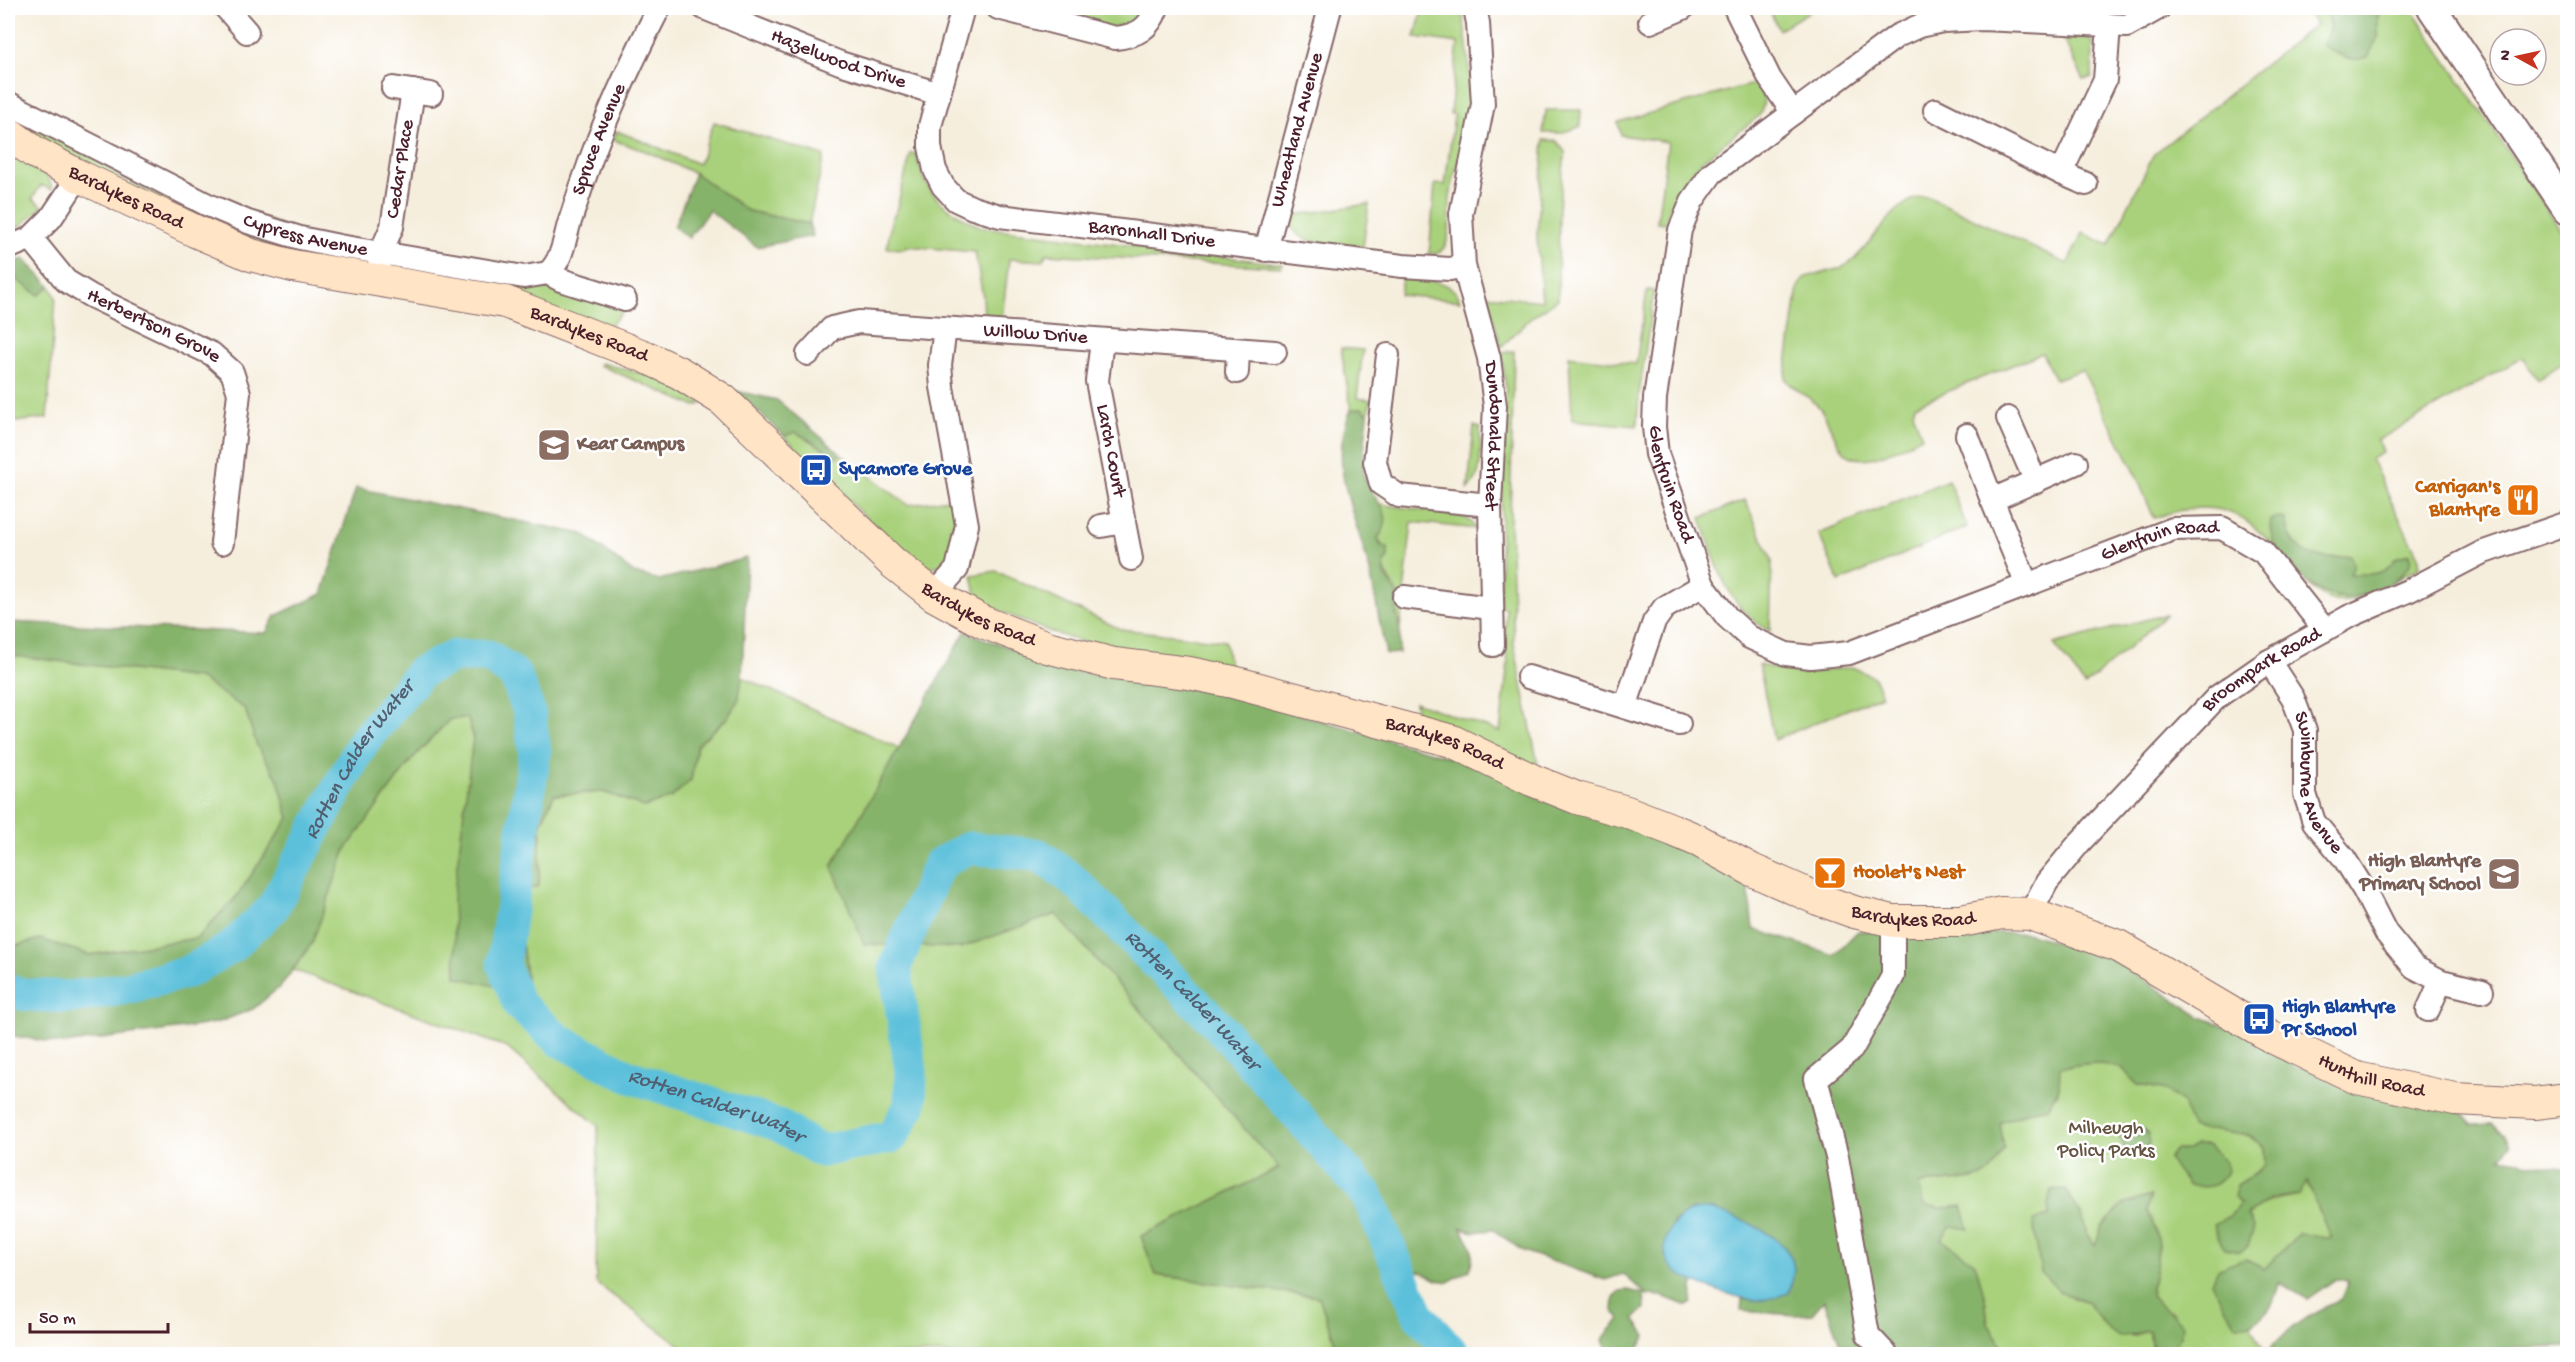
<svg xmlns="http://www.w3.org/2000/svg" width="2575" height="1362" font-family="'Gochi Hand',sans-serif">
<style>
.green{fill:#a9d17b;stroke:#7a7853;stroke-width:1.5;fill-rule:evenodd}
.forest{fill:#86b36b;stroke:#68694b;stroke-width:1.5}
.water{fill:#5cc0da;stroke:#537082;stroke-width:1.5}
.lines{fill:none;stroke-linecap:round;stroke-linejoin:round}
.river{stroke:#5cc0da;stroke-width:33}
.minor-casing{stroke:#866769;stroke-width:26}
.tertiary-casing{stroke:#866769;stroke-width:32}
.secondary-casing{stroke:#866769;stroke-width:34}
.minor{stroke:#fff;stroke-width:22}
.tertiary{stroke:#fff;stroke-width:28}
.secondary{stroke:#ffe4c6;stroke-width:32}
.labels{text-anchor:middle;dominant-baseline:central;stroke-width:5;stroke-linejoin:round;paint-order:stroke}
.street-label{font-size:20px;fill:#4a1f2b;stroke:#fff}
.education-label{font-size:20px;font-weight:bold;fill:#785e54;stroke:#fff;text-anchor:start}
.transit-label{font-size:20px;font-weight:bold;fill:#164399;stroke:#fff;text-anchor:start}
.food-label{font-size:20px;font-weight:bold;fill:#c56008;stroke:#fff;text-anchor:end}
.park-label{font-size:20px;fill:#665443;stroke:#fff}
.water-label{font-size:21px;font-style:italic;fill:#515f71;stroke:#fff}
</style>
<rect width="100%" height="100%" fill="#fff"/>
<filter id="ink" filterUnits="userSpaceOnUse"><feTurbulence type="fractalNoise" baseFrequency=".0167" numOctaves="2"/><feDisplacementMap in="SourceGraphic" scale="12" xChannelSelector="R" yChannelSelector="G"/><feConvolveMatrix kernelMatrix="1 2 1 2 8 2 1 2 1" color-interpolation-filters="sRGB"/></filter>
<filter id="wash" filterUnits="userSpaceOnUse"><feTurbulence type="fractalNoise" baseFrequency=".008" numOctaves="4" result="noise"/><feDisplacementMap in="SourceGraphic" scale="24" xChannelSelector="R" yChannelSelector="G"/><feGaussianBlur stdDeviation="1.35" result="paint"/><feColorMatrix in="noise" values="0 0 0 0 0 0 0 0 0 0 0 0 0 0 0 0 0 1.4 0 .05"/><feComposite in="paint" operator="in"/></filter>
<g filter="url(#wash)">
<rect width="100%" height="100%" fill="#f6eedd"/>
<path class="green" d="M1027 8H1148L1137 22 1109 28Z
M1423 8H1462C1467 43 1473 81 1468 117 1464 144 1454 170 1450 198 1448 214 1456 256 1429 254L1435 184 1445 185 1454 115 1450 114 1458 43 1415 37Z
M1768 8H1815L1779 30Z
M2304 8H2411L2567 239V360L2537 380 2523 357 2378 440 2382 453 2371 459 2419 559 2420 567C2400 577 2357 605 2335 601 2321 598 2311 587 2302 577 2253 524 2233 490 2154 518L2133 468 2082 370 2055 379 2042 353 1915 405 1913 412 1922 437C1901 446 1859 473 1842 449 1833 437 1829 420 1820 408 1810 395 1794 392 1785 378L1798 287 1804 278C1819 272 1839 272 1852 261 1875 242 1897 193 1929 197L2067 264 2083 233 2109 245 2154 154 2316 24Z
M2062 36 2088 38 2093 42 2092 77 2084 80Z
M1756 83C1764 95 1767 102 1759 116 1717 151 1682 165 1665 223L1657 222 1668 142 1621 135 1618 122Z
M1546 110H1581L1580 127 1560 133H1543Z
M8 113 356 256 360 261 356 267 241 242 8 124Z
M714 122 824 156 809 224 748 211 694 173 648 152 613 140 617 131 699 164Z
M1544 140 1557 141 1565 152 1559 208 1558 299 1531 318 1501 347 1487 295 1542 301 1537 237Z
M8 151C22 160 52 171 52 190L41 185 32 199 43 206 22 225 9 232 8 193 10 173 8 171Z
M911 153 916 154C926 197 944 209 981 227L1282 264 1281 267 1046 254 1043 261 1009 259 1002 319 984 317 983 297 975 252 906 246 905 249 887 248 892 217 895 215Z
M1369 204 1363 247C1338 244 1292 249 1288 216Z
M397 263 540 287 626 308 607 329 392 268V265Z
M16 279 39 295 50 286 56 297 47 418 8 423V281Z
M1402 279C1422 281 1453 277 1460 301L1400 295Z
M1647 290 1654 291 1639 396 1637 426 1572 420 1569 356 1636 364Z
M1341 348 1363 350 1357 398 1371 400 1368 414 1362 408 1351 410Z
M1514 351 1510 521 1514 644 1539 770 1417 716 1415 702 1500 732 1508 662 1505 648 1506 608 1500 607C1500 566 1500 524 1502 482 1504 439 1510 395 1501 352Z
M601 363 666 380 702 404 694 406 599 365Z
M1474 426 1480 428C1480 448 1485 474 1468 489Z
M796 432 837 457 841 454 908 505 954 498 959 523 948 558 942 565 924 568 862 514 784 436Z
M1948 480 1967 527 1839 582 1819 534Z
M1745 500 1772 560 1770 631C1725 607 1716 562 1701 518Z
M1379 504 1461 516 1468 519 1477 529 1412 522 1400 628C1395 614 1397 598 1392 585 1389 575 1385 577 1384 563L1388 557 1378 538C1388 525 1387 518 1379 504Z
M996 571 1120 629 1225 641 1230 667C1186 656 1142 653 1098 645 1055 637 1016 618 977 600L972 575Z
M2167 614 2085 686 2054 644Z
M8 655 199 678 245 709 257 746 278 779 289 819 238 895 197 938 90 955 40 939 8 948Z
M1759 665 1803 674 1852 667 1874 677 1882 695 1774 740Z
M742 677 899 748 832 866 960 948 1056 914 1279 1168 1141 1236 1156 1275 1319 1297 1339 1354H692L596 1283 598 1126 506 1047 293 970 312 943 346 849 412 759 450 719 468 718 528 994 520 927 527 890 539 886 541 823 554 795 603 792 645 807 691 780 697 745 725 720 738 702Z
M2093 1063 2120 1067 2138 1085 2163 1089 2183 1103 2249 1136 2264 1147 2265 1164 2255 1174 2237 1185 2242 1204 2230 1216H2247L2269 1201 2299 1195 2306 1180 2331 1239 2299 1233 2236 1323 2251 1325 2266 1354H2007L1988 1324 1985 1298 1940 1239 1951 1226 1941 1208 1923 1205 1919 1184 1973 1179 2004 1149 1999 1123 2032 1110 2048 1107 2059 1088V1067ZM2066 1190 2082 1216 2087 1235 2095 1247 2147 1211C2166 1248 2155 1258 2151 1296L2162 1308 2173 1313 2149 1330 2133 1336 2108 1329 2088 1303 2073 1298 2041 1272 2033 1221 2049 1216Z"/>
<path class="forest" d="M2325 8H2370L2378 13V37L2368 57C2349 63 2338 55 2323 45L2330 27Z
M695 173 748 211 809 224 813 236 757 247 709 210 689 238 674 227Z
M24 259 50 286 39 295 16 279 8 281V263Z
M736 391 777 400 841 454 837 457 796 432 784 436Z
M1362 408 1368 414C1367 429 1361 463 1364 475 1370 501 1399 510 1378 538L1380 545 1388 548V557L1384 563 1385 575 1397 592 1396 615 1400 628 1399 653 1386 654C1380 625 1375 596 1369 567 1356 516 1326 463 1351 410Z
M356 488 583 534 634 573 659 580 747 558 742 677 738 702 725 720 697 745 691 780 672 797 645 807 603 792 554 795 541 823 539 886 527 890 520 927 528 994 456 977 453 900 473 737 468 718 450 719 412 759 346 849 312 943 282 985 253 1009 219 1022 199 1026 63 1044 8 1035V948L40 939 90 955 197 938 238 895 289 818 278 779 257 746 245 709 199 678 8 655V622L266 633 275 616 322 594Z
M2278 517 2286 519C2292 558 2315 560 2350 556L2354 566 2350 574C2368 574 2386 577 2395 558L2409 554 2411 563C2396 586 2358 604 2330 595 2305 587 2265 548 2271 520Z
M965 632 1075 671 1228 694 1456 759 1632 825 1747 876 1753 929 1834 955 1858 931 2027 933 2111 958 2201 1017 2256 1037 2296 1068 2327 1070 2464 1114 2472 1125 2492 1124 2505 1134 2510 1145 2501 1158 2567 1169V1347L2499 1349 2461 1354H2266C2285 1329 2312 1312 2341 1300L2348 1281 2336 1279 2307 1299 2279 1282C2274 1305 2270 1311 2251 1325L2236 1324 2222 1303 2212 1282 2218 1269 2245 1259 2264 1269 2299 1233 2331 1239 2307 1181 2299 1195 2270 1199 2247 1215 2254 1227 2248 1246 2240 1252 2224 1249 2213 1225 2230 1216 2241 1204 2234 1197 2237 1185 2257 1173 2265 1164 2264 1147 2249 1136 2191 1127 2183 1103 2163 1089 2138 1085 2120 1067 2093 1063 2060 1067 2059 1088 2048 1107 2032 1110 2000 1123 2004 1149 1990 1173 1973 1179 1919 1184 1923 1205 1941 1208 1962 1206 1969 1229 1951 1226 1941 1239 1975 1263 1985 1298 1988 1324 2007 1354H1844L1824 1300 1812 1314 1796 1315 1741 1311 1742 1299 1763 1300 1692 1210 1674 1221 1665 1248 1667 1260 1674 1270 1694 1280 1692 1303 1687 1306 1662 1296 1647 1295 1623 1274 1605 1280 1523 1251 1493 1230 1473 1232 1460 1227C1472 1246 1475 1246 1470 1270L1448 1282 1437 1280 1420 1271 1402 1276 1436 1354H1339L1319 1297 1156 1275 1141 1236 1279 1168 1056 914 960 948 864 944 832 866Z
M2130 1126 2137 1127 2149 1134 2150 1144 2139 1151 2125 1148 2118 1134 2124 1127Z
M2196 1145H2208L2225 1161 2228 1170C2217 1188 2208 1189 2188 1185L2168 1159 2174 1150H2188Z
M2052 1190H2066L2082 1216 2087 1235 2095 1246 2102 1227 2123 1205 2151 1196 2147 1211C2166 1248 2155 1258 2151 1296 2161 1307 2173 1314 2183 1326L2181 1336 2172 1348 2152 1346 2149 1331 2119 1337 2108 1329 2088 1303 2059 1291 2041 1272 2033 1221 2049 1216 2048 1204Z
M1628 1290 1644 1294 1645 1308 1634 1319 1646 1336 1635 1354C1618 1355 1609 1359 1603 1340 1608 1330 1616 1327 1620 1318L1613 1311 1614 1298 1620 1291Z"/>
<path class="water" d="M1709 1209C1736 1216 1792 1236 1794 1269 1794 1277 1791 1285 1789 1293 1781 1295 1771 1299 1762 1300 1746 1302 1687 1282 1675 1271 1654 1251 1668 1221 1691 1211 1696 1208 1703 1209 1709 1209Z"/>
<g class="lines">
<path class="river" id="s1" d="M8 991 28 995 71 997 127 988 188 972 230 948 272 909 363 742 421 672 454 656H488L515 675 529 711 535 752 503 964 519 1005 560 1041 628 1076 778 1125 821 1151 892 1137 910 1106 911 1071 895 967 939 864 968 848 1039 855 1073 880 1214 1021 1367 1195 1419 1315 1454 1354"/>
</g>
</g>
<g filter="url(#ink)">
<g class="lines">
<g class="minor-casing">
<g id="minor">
<path d="M226 8 247 32"/>
<path id="s2" d="M704 8 840 63 939 94"/>
<path id="s3" d="M963 8 930 126V147L935 170 943 186 956 200 973 208 1000 216 1403 266 1450 269 1464 266"/>
<path d="M998 8 1115 38C1137 36 1149 29 1157 8"/>
<path id="s4" d="M1475 8 1478 23 1483 104 1461 214 1464 266 1489 358 1495 406 1490 505 1493 645"/>
<path d="M1735 8 1770 79 1793 113"/>
<path id="s5" d="M2159 8 2127 26 1982 19 1943 21 1919 26 1897 36 1712 173 1692 201 1680 230 1655 398 1654 427 1657 454 1703 585 1727 617 1749 637 1786 654 1811 657 1849 653 2173 529 2222 528 2263 552 2325 630"/>
<path d="M1650 22 1683 8"/>
<path d="M393 88 431 94"/>
<path id="s6" d="M8 103 208 205 248 222 300 238 339 246 524 277 548 273 561 280 625 300"/>
<path d="M1935 110 2061 173"/>
<path d="M2086 184 2061 173 2105 80 2109 25"/>
<path id="s7" d="M31 238 66 281 91 296 212 354 232 372 239 393 222 543"/>
<path d="M8 248 31 238 51 218 79 176"/>
<path id="s8" d="M1266 250 1330 8"/>
<path id="s9" d="M379 265 381 252 392 227 413 91"/>
<path id="s10" d="M548 273C562 260 564 242 569 224 579 194 589 162 601 133 618 90 638 49 659 8"/>
<path id="s11" d="M1102 341 1097 381 1131 559"/>
<path id="s12" d="M808 354 832 328 859 322 1275 352"/>
<path d="M1388 355 1375 462 1381 484 1399 496 1490 505"/>
<path d="M1237 372 1238 350"/>
<path d="M2008 418 2036 482"/>
<path d="M1967 435 1992 500"/>
<path d="M1101 526 1124 522"/>
<path d="M2027 585 1992 500 2076 463"/>
<path d="M934 595 957 569 967 525 942 387 940 365 945 329"/>
<path d="M1404 597 1491 608"/>
<path id="s13" d="M2269 661 2293 698 2305 730V794L2314 822 2344 858 2364 890 2386 933 2414 967 2441 981 2482 991"/>
<path d="M1528 677 1679 724"/>
<path d="M1625 707 1654 622 1664 608 1703 585"/>
<path id="s14" d="M2030 914 2047 882 2080 842 2217 697 2269 661 2348 617 2410 590 2481 553 2568 523"/>
<path d="M2428 1010 2441 981"/>
<path d="M1886 1354 1868 1335 1837 1157 1816 1079 1852 1049 1893 976V921"/>
</g>
</g>
<g class="tertiary-casing">
<path id="tertiary" d="M2432 8 2568 210"/>
</g>
<g class="secondary-casing">
<g id="secondary">
<path id="s15" d="M8 133 34 152 79 176 195 231 251 255 293 266 505 302 646 357 680 373 723 400 892 562 934 595 983 622 1047 647 1114 664 1189 673 1233 682 1452 741 1532 780 1577 798 1627 812 1673 830 1699 841 1752 870 1818 899 1854 912 1893 921H1961L2002 913 2030 914 2118 946 2272 1037 2357 1078 2455 1099 2535 1103 2568 1099"/>
</g>
</g>
<use href="#minor" class="minor"/>
<use href="#tertiary" class="tertiary"/>
<use href="#secondary" class="secondary"/>
</g>
</g>
<defs>
<g id="school-square" transform="scale(1.725)"><rect x="-9" y="-9" width="18" height="18" rx="4" fill="#8d6e63" stroke="#fff"/><path d="M0-5L7-2L0 1L-7-2ZM-4 1L0 2.5L4 1V4Q0 6-4 4Z" fill="#fff"/></g>
<g id="bus-square" transform="scale(1.725)"><rect x="-9" y="-9" width="18" height="18" rx="4" fill="#1a4fb4" stroke="#fff"/><path d="M-5-6H5V4H4V6H2V4H-2V6H-4V4H-5ZM-3.5-4V0h7V-4ZM-3.5 1.2v1.5H-2V1.2ZM2 1.2v1.5H3.5V1.2Z" fill="#fff"/></g>
<g id="restaurant-square" transform="scale(1.725)"><rect x="-9" y="-9" width="18" height="18" rx="4" fill="#e8710a" stroke="#fff"/><path d="M-5-6h1v4h1v-4h1v4h1v-4h1v5L-1.5 .5V6h-2V.5L-5-1ZM5-6V6H3V1.5H1.5Q1.5-4 5-6Z" fill="#fff"/></g>
<g id="bar-square" transform="scale(1.725)"><rect x="-9" y="-9" width="18" height="18" rx="4" fill="#e8710a" stroke="#fff"/><path d="M-6-5H6L.8 .8V4.5H3.5V6h-7V4.5H-.8V.8Z" fill="#fff"/></g>
</defs>
<g fill-rule="evenodd">
<use href="#school-square" x="554" y="445"/>
<use href="#bus-square" x="816" y="470"/>
<use href="#restaurant-square" x="2523" y="500"/>
<use href="#bar-square" x="1830" y="873"/>
<use href="#school-square" x="2504" y="874"/>
<use href="#bus-square" x="2259" y="1019"/>
</g>
<g class="labels">
<g class="street-label">
<text stroke="none"><textPath href="#s2" startOffset="144">Hazelwood Drive</textPath></text>
<text stroke="none"><textPath href="#s8" startOffset="124">Wheatland Avenue</textPath></text>
<text stroke="none"><textPath href="#s10" startOffset="144">Spruce Avenue</textPath></text>
<text stroke="none"><textPath href="#s9" startOffset="99">Cedar Place</textPath></text>
<text stroke="none"><textPath href="#s15" startOffset="135">Bardykes Road</textPath></text>
<text stroke="none"><textPath href="#s6" startOffset="327">Cypress Avenue</textPath></text>
<text stroke="none"><textPath href="#s3" startOffset="404">Baronhall Drive</textPath></text>
<text stroke="none"><textPath href="#s7" startOffset="154">Herbertson Grove</textPath></text>
<text stroke="none"><textPath href="#s15" startOffset="621">Bardykes Road</textPath></text>
<text stroke="none"><textPath href="#s12" startOffset="240">Willow Drive</textPath></text>
<text stroke="none"><textPath href="#s4" startOffset="434">Dundonald Street</textPath></text>
<text stroke="none"><textPath href="#s11" startOffset="111">Larch Court</textPath></text>
<text stroke="none"><textPath href="#s5" startOffset="824">Glenfruin Road</textPath></text>
<text stroke="none"><textPath href="#s5" startOffset="1436">Glenfruin Road</textPath></text>
<text stroke="none"><textPath href="#s15" startOffset="1107">Bardykes Road</textPath></text>
<text stroke="none"><textPath href="#s14" startOffset="340">Broompark Road</textPath></text>
<text stroke="none"><textPath href="#s15" startOffset="1593">Bardykes Road</textPath></text>
<text stroke="none"><textPath href="#s13" startOffset="135">Swinburne Avenue</textPath></text>
<text stroke="none"><textPath href="#s15" startOffset="2097">Bardykes Road</textPath></text>
<text stroke="none"><textPath href="#s15" startOffset="2595">Hunthill Road</textPath></text>
</g>
<g class="education-label">
<text x="577" y="445">Kear Campus</text>
<text x="2481" y="862" text-anchor="end">High Blantyre<tspan x="2481" dy="23">Primary School</tspan></text>
</g>
<g class="transit-label">
<text x="839" y="470">Sycamore Grove</text>
<text x="2282" y="1008">High Blantyre<tspan x="2282" dy="23">Pr School</tspan></text>
</g>
<g class="food-label">
<text x="2500" y="488">Carrigan's<tspan x="2500" dy="23">Blantyre</tspan></text>
<text x="1853" y="873" text-anchor="start">Hoolet's Nest</text>
</g>
<g class="park-label">
<text x="2106" y="1129">Milheugh<tspan x="2106" dy="23">Policy Parks</tspan></text>
</g>
<g class="water-label">
<text stroke="none"><textPath href="#s1" startOffset="462">Rotten Calder Water</textPath></text>
<text stroke="none"><textPath href="#s1" startOffset="2028">Rotten Calder Water</textPath></text>
<text stroke="none"><textPath href="#s1" startOffset="1236">Rotten Calder Water</textPath></text>
</g>
</g>
<rect width="2575" height="1362" fill="none" stroke="#fff" stroke-width="30"/>
<g transform="translate(2518 57) rotate(278)"><circle r="28" fill="#ffffff" stroke="#b7a5aa" stroke-width="1.5"/>
<path d="M0-4.5L10 22L0 15L-10 22Z" fill="#c8321e"/>
<text y="-9" font-size="16" font-weight="bold" text-anchor="middle" fill="#4a1f2b">N</text>
</g>
<path d="M30 1323v9h138v-9" fill="none" stroke="#4a1f2b" stroke-width="3"/>
<text x="39" y="1323" font-size="18" fill="#4a1f2b" stroke="#ffffff" stroke-width="4.5" paint-order="stroke">50 m</text>
</svg>
